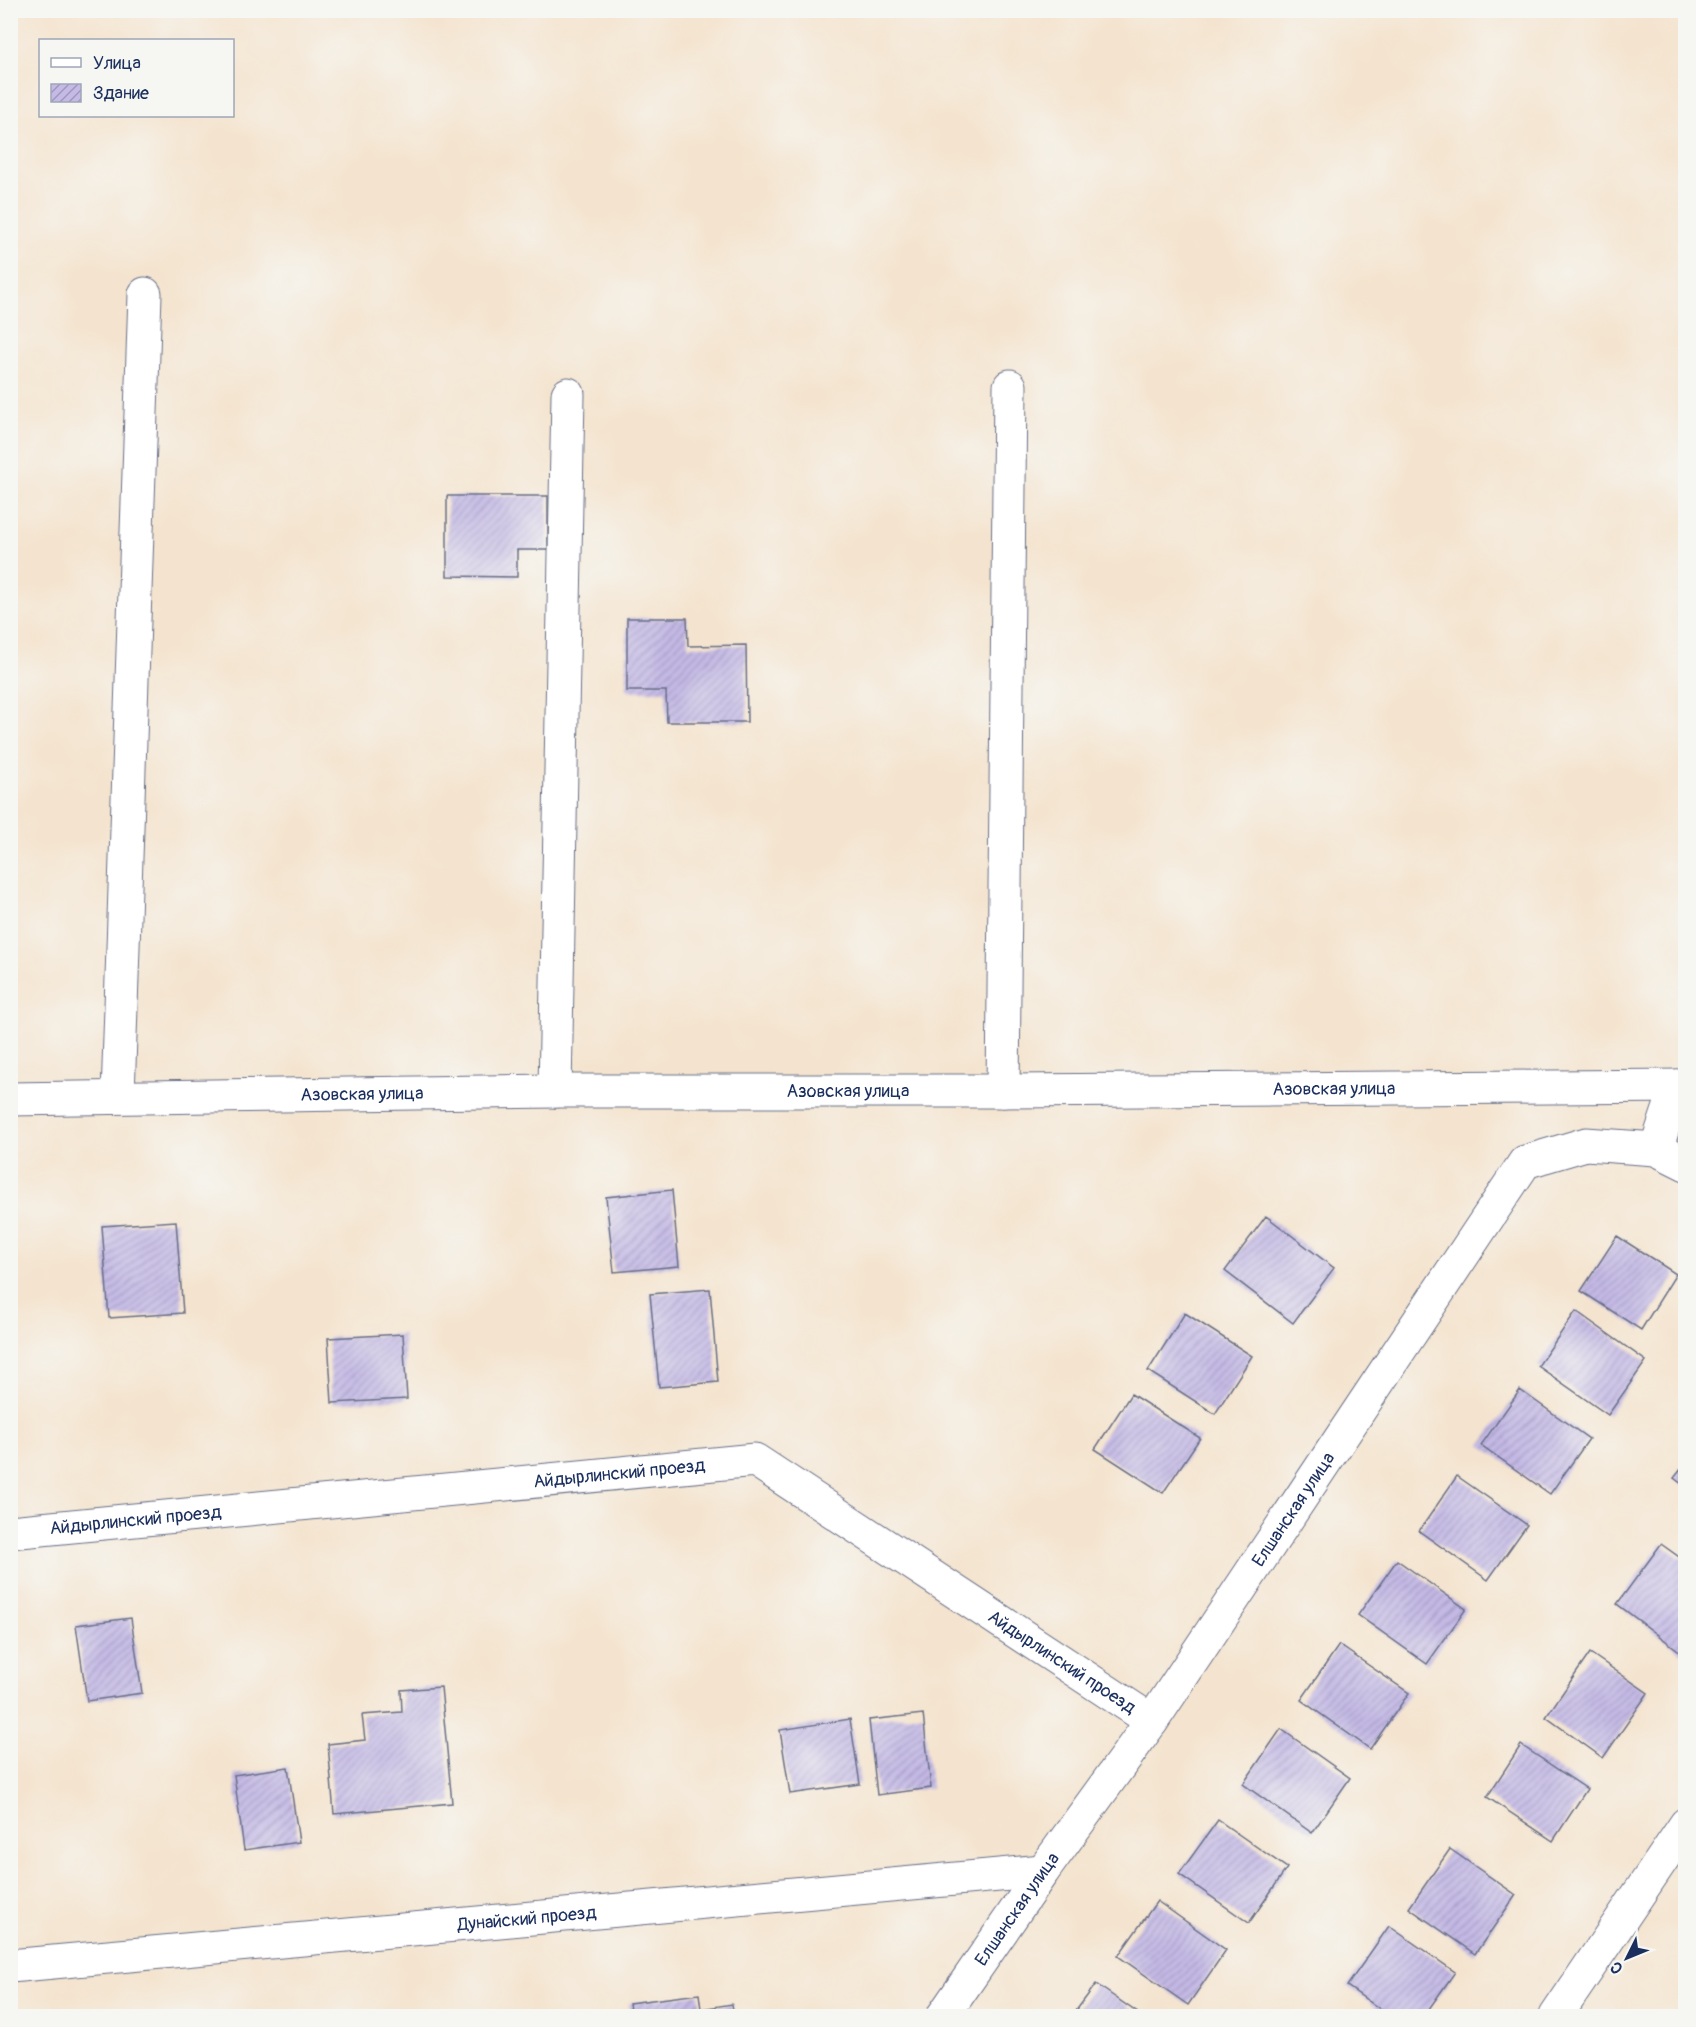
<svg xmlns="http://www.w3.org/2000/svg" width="1696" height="2027" font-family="Pangolin,sans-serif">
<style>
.building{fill:url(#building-hatch)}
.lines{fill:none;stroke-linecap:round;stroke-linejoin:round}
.minor-casing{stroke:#676e86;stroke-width:35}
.minor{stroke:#fff;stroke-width:33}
.labels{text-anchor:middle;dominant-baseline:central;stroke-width:6;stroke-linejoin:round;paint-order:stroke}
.street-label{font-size:18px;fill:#1b2f5e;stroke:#f6f6f2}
</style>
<defs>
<pattern id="building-hatch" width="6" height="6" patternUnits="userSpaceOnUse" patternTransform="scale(1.5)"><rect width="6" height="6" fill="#c5bae6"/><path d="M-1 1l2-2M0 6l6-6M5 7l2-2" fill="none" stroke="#9f98be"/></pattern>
</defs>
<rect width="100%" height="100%" fill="#f6f6f2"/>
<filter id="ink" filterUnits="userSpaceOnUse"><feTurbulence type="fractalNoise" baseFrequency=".0167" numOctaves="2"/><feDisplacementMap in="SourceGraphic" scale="12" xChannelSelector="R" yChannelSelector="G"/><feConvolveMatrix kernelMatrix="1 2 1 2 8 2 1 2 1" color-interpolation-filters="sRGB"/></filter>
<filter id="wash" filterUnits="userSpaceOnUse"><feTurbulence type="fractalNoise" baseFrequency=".008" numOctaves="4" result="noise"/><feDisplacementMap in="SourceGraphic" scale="24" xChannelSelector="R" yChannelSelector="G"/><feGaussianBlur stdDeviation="1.35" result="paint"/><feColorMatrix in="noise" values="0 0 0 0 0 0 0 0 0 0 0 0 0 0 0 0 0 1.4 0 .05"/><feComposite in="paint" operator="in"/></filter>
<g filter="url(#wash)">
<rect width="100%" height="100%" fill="#f4e4cf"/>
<g id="blocks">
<path class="building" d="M447 496H548V550H517V577L447 576Z
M627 618H687L688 646 746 645 747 722H667L666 691H627Z
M672 1190 679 1266 614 1272 606 1197Z
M1266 1216 1334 1268 1293 1323 1225 1271Z
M176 1221 183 1313 109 1318 102 1226Z
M1617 1236 1676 1274 1641 1330 1581 1291Z
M710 1289 718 1382 659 1387 650 1294Z
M1576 1311 1646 1361 1608 1415 1538 1366Z
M1185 1313 1252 1356 1215 1414 1148 1371Z
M403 1334 407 1399 332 1403 328 1338Z
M1520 1390 1589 1439 1550 1494 1481 1445Z
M1131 1394 1200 1438 1163 1493 1095 1449Z
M1686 1463V1487L1674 1478Z
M1457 1476 1527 1525 1488 1580 1419 1531Z
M1661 1544 1686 1562V1648L1682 1653 1617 1604Z
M1397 1560 1466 1609 1427 1664 1358 1615Z
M131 1618 142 1693 87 1701 76 1625Z
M1339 1645 1409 1693 1370 1749 1301 1700Z
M1590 1653 1648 1693 1603 1758 1546 1717Z
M441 1687 452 1803 334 1814 328 1744 365 1740 362 1715 402 1712 401 1690Z
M923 1714 931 1788 877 1795 869 1720Z
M850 1719 860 1784 790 1794 780 1730Z
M1281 1729 1350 1778 1312 1833 1243 1784Z
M1521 1745 1587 1789 1553 1841 1487 1797Z
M288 1767 299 1842 244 1850 234 1775Z
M1218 1820 1287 1868 1249 1923 1179 1874Z
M1450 1849 1516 1895 1475 1954 1409 1908Z
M1157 1901 1226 1950 1188 2005 1118 1956Z
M1389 1926 1455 1972 1424 2016H1390L1347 1986Z
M1096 1984 1142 2016H1072Z
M699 1994 701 2009 732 2004 734 2016H631L629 2003Z"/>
</g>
</g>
<g filter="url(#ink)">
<use href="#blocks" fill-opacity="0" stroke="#676e86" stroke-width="1.5"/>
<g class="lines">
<g class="minor-casing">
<g id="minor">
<path d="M555 1091 568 394"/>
<path d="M1003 1091 1010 386"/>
<path d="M118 1096 145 294"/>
<path id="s1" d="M10 1099 555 1091H1003L1686 1086"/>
<path d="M1656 1149 1686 1164"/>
<path id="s2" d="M10 1532 755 1460 1152 1721"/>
<path id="s3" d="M10 1966 1043 1871"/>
<path id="s4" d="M943 2016 1043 1871 1152 1721 1525 1162 1586 1144 1656 1149 1677 1086"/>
<path d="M1556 2016 1686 1824"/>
</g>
</g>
<use href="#minor" class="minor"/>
</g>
</g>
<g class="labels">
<g class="street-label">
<text stroke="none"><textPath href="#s1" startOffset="1324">Азовская улица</textPath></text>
<text stroke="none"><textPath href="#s1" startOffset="838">Азовская улица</textPath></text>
<text stroke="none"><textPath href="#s1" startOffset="352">Азовская улица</textPath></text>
<text stroke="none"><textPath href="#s2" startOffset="612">Айдырлинский проезд</textPath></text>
<text stroke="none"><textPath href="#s4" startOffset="616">Елшанская улица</textPath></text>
<text stroke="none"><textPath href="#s2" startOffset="126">Айдырлинский проезд</textPath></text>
<text stroke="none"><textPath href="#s2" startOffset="1116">Айдырлинский проезд</textPath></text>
<text stroke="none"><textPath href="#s4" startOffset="130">Елшанская улица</textPath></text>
<text stroke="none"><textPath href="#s3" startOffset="519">Дунайский проезд</textPath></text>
</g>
</g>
<rect width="1696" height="2027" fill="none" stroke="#f6f6f2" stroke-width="36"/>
<rect x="39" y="39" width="195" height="78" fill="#f6f6f2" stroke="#9ea6b7" stroke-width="1.5"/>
<rect x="51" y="58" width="30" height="9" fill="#ffffff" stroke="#9ea6b7" stroke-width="1.5"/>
<text x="93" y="69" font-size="18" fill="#1b2f5e">Улица</text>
<rect x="51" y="84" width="30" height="18" fill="url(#building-hatch)" stroke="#9ea6b7" stroke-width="1.5"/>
<text x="93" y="99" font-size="18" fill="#1b2f5e">Здание</text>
<g transform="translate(1627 1958) rotate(227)" stroke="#f6f6f2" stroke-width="4.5" paint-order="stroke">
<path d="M0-4.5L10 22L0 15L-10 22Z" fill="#1b2f5e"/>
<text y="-9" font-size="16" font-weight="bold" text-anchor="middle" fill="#1b2f5e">С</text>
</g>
</svg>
